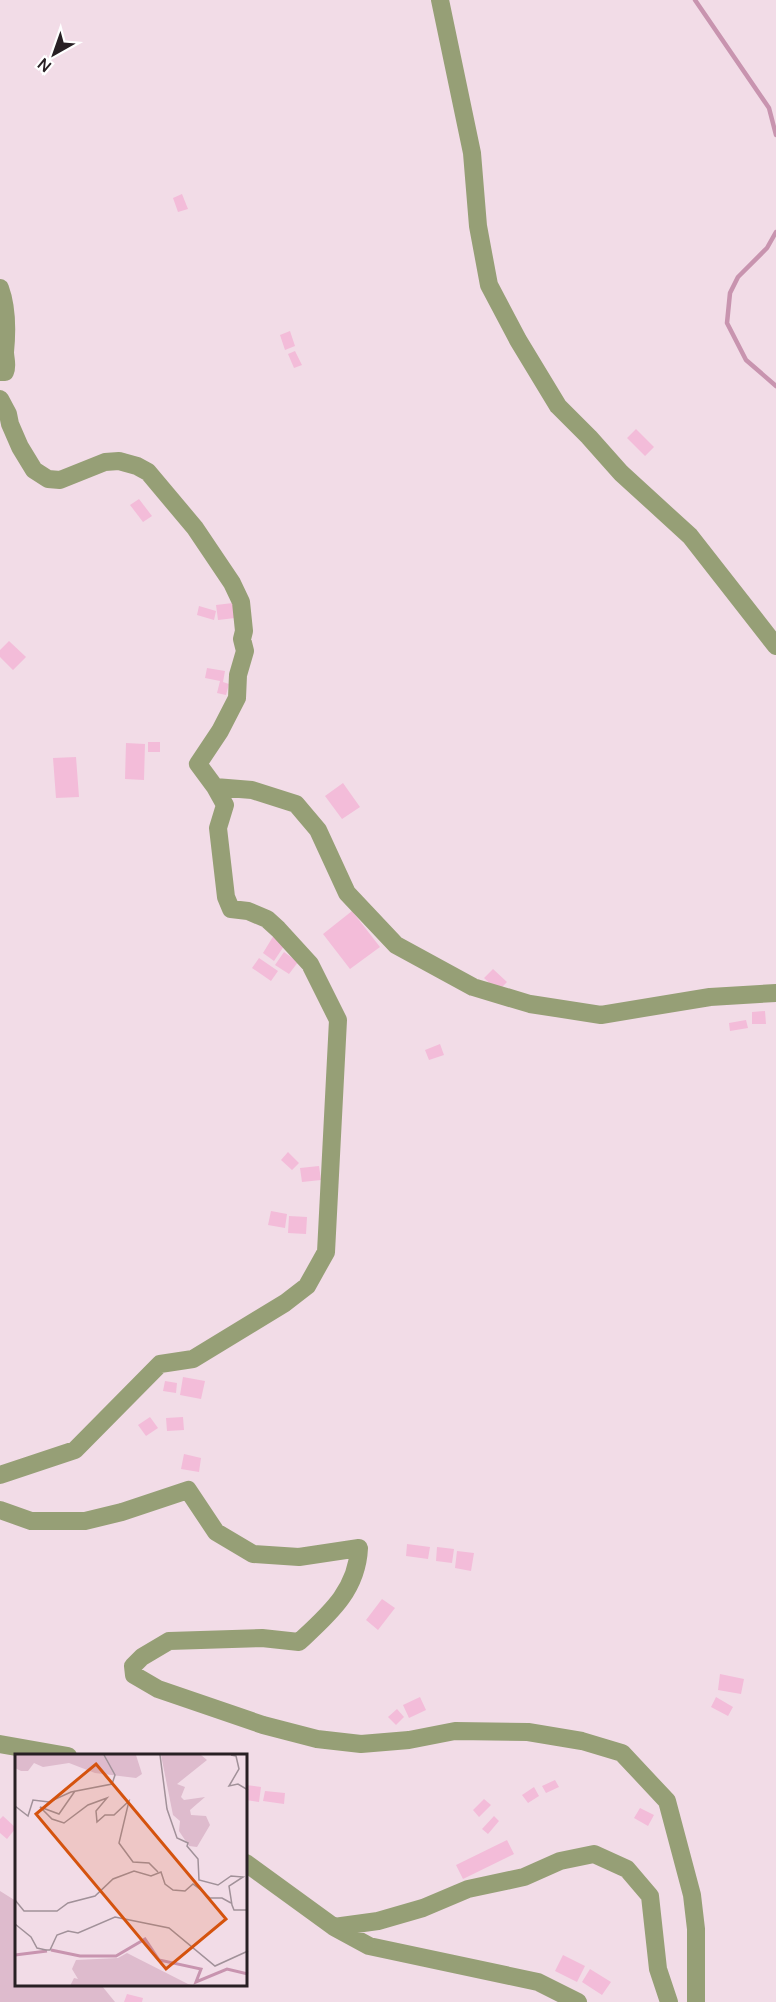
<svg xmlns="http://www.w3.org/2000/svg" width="776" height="2002" font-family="Manrope,sans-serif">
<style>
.green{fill:#debbcd}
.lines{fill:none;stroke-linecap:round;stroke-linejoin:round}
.stream{stroke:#c894af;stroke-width:4.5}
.building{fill:#f3bcd9}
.minor{stroke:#969f76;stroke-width:18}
.inset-river{fill:none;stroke:#c894af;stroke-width:3}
.inset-road{fill:none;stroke:#a19199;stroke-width:1.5}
.view{fill:#d5530e;fill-opacity:0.15;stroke:#d5530e;stroke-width:3}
.inset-edge{fill:none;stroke:#282024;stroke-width:3}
</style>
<rect width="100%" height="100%" fill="#f2dce7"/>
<path class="green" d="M0 1891 16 1901V1986H102L115 2002H0Z"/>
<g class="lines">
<path class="stream" d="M695 0 769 108 776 135
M776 232 767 248 738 277 730 293 727 323 746 360 776 386"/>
</g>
<path class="building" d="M182 194 188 209 178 212 173 198Z
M290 331 295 346 285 350 280 335Z
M295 351 302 365 294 368 288 354Z
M636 429 654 447 645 456 627 438Z
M139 499 152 516 143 522 130 505Z
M233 603 235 618 218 620 216 605Z
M199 606 216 611 214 620 197 615Z
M9 641 26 657 13 670 0 657V650Z
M207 668 225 671 223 682 229 684 226 695 217 693 220 681 205 678Z
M148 742H160V752H148Z
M126 743 145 744 144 780 125 779Z
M76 757 79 797 56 798 53 758Z
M343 783 360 807 342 819 325 796Z
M352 911 380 947 350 969 323 934Z
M274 935 286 943 274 961 263 953Z
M284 952 298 962 289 974 275 965Z
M259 958 278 971 271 981 252 968Z
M493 969 507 982 498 991 484 978Z
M765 1011 766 1024H752V1012Z
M746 1020 748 1028 730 1031 729 1023Z
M440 1044 444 1055 429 1060 425 1050Z
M288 1152 299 1163 292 1170 281 1160Z
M319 1166 321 1180 302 1182 300 1168Z
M271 1211 287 1214 285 1228 268 1225Z
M289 1216 307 1217 306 1234 288 1233Z
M183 1377 205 1381 201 1399 180 1395Z
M165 1381 177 1383 176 1393 163 1391Z
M150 1417 158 1428 146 1436 138 1425Z
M183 1417 184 1430 167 1431 166 1418Z
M184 1454 201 1458 199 1472 181 1469Z
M407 1544 430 1547 428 1559 406 1556Z
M437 1547 454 1549 452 1563 436 1561Z
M457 1551 474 1553 471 1571 455 1568Z
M382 1599 395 1608 378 1630 366 1620Z
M720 1674 744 1679 741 1694 718 1690Z
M420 1697 426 1710 409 1718 403 1705Z
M716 1697 733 1707 728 1716 711 1707Z
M397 1709 404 1717 396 1725 388 1717Z
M555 1780 559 1787 546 1793 542 1786Z
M246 1785 261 1787 259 1802 246 1800Z
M534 1787 539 1796 528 1803 522 1795Z
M265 1791 285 1793 284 1804 263 1801Z
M484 1799 491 1805 479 1817 473 1810Z
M640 1808 654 1815 648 1826 634 1818Z
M3 1816 16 1828 7 1839 0 1833V1819Z
M494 1816 499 1821 488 1834 482 1829Z
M507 1840 514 1854 463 1879 456 1865Z
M563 1955 585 1966 577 1982 555 1971Z
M590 1969 611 1982 602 1995 582 1982Z
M127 1994 143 1998 142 2002H124Z"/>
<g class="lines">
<path class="minor" d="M440 0 472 153 478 226 489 285 518 340 558 406 589 437 621 473 690 536 776 646
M0 288C7 307 7 332 5 352 5 359 8 365 5 372H0
M0 399 8 414 10 424 20 447 34 470 48 479 60 480 105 462 119 461 137 466 148 472 195 528 232 583 241 602 244 631 242 639 245 651 238 675 237 698 220 731 198 764 215 787 252 790 296 804 318 830 347 893 396 945 473 987 530 1004 601 1015 710 997 776 993
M0 1475 75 1450 160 1364 193 1359 285 1303 307 1286 326 1252 338 1020 310 964 278 929 267 919 248 911 231 909 226 897 218 828 225 805 215 787
M0 1510 31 1521H85L122 1512 188 1490 216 1532 253 1554 299 1557 359 1548C357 1591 328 1615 299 1642L262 1638 169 1641 142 1657 133 1666 134 1675 158 1689 263 1725 317 1739 361 1744 409 1740 455 1731 528 1732 582 1741 622 1753 667 1801 692 1895 696 1929V2002
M0 1744 68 1756
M246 1863 334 1927 369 1946 538 1982 578 2002
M334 1927 378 1921 423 1908 468 1889 524 1877 560 1861 594 1854 627 1869 650 1896 658 1969 669 2002"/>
</g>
<g transform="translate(15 1754)">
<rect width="232" height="232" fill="#f2dce7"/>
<path d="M0 1H121L127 20 121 24 80 19 54 9 28 13 19 9 13 17H6L0 14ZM146 1H186L192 6 162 30 170 33 166 43 169 46 190 43 175 56 176 61 191 62 195 71 182 93 174 92 164 77 165 67 158 61ZM112 199 173 230 181 232H55L59 224 63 225 57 215 61 206 103 204Z" fill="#debbcd"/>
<path class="inset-river" d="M36 196 65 202H101L130 185 144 206 186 215 181 228 212 215 233 220M0 201 32 197"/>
<path class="inset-road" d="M145 1 152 55 162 84 173 89 172 92 183 105 184 126 203 131 216 122 228 123 214 132 217 151 219 156H233M216 1 221 2 224 15 214 32 223 30 233 36M60 37 44 60 25 53 37 65 49 69 73 51 92 44 81 57 82 68 90 61H99L114 47 104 89 118 108 134 109 143 118M0 52 13 62 18 46 34 48 56 38 97 30 100 21 89 1M186 136 195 144H207L216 149M0 146 9 157H42L53 149 80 142 98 125 119 117 136 122 146 118 150 130 158 136 170 137 178 130 186 136M0 170 16 183 22 194 31 196H35L42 181 53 177 63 179 100 163 154 174 200 212 233 197"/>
<path class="view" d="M81 10 211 165 151 215 21 60Z"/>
<rect width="232" height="232" class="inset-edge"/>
</g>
<g transform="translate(54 54) rotate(220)" stroke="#ffffff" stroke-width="4.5" paint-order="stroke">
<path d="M0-4.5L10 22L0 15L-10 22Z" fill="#282024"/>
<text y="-9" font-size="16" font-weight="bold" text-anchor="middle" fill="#282024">N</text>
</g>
</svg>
